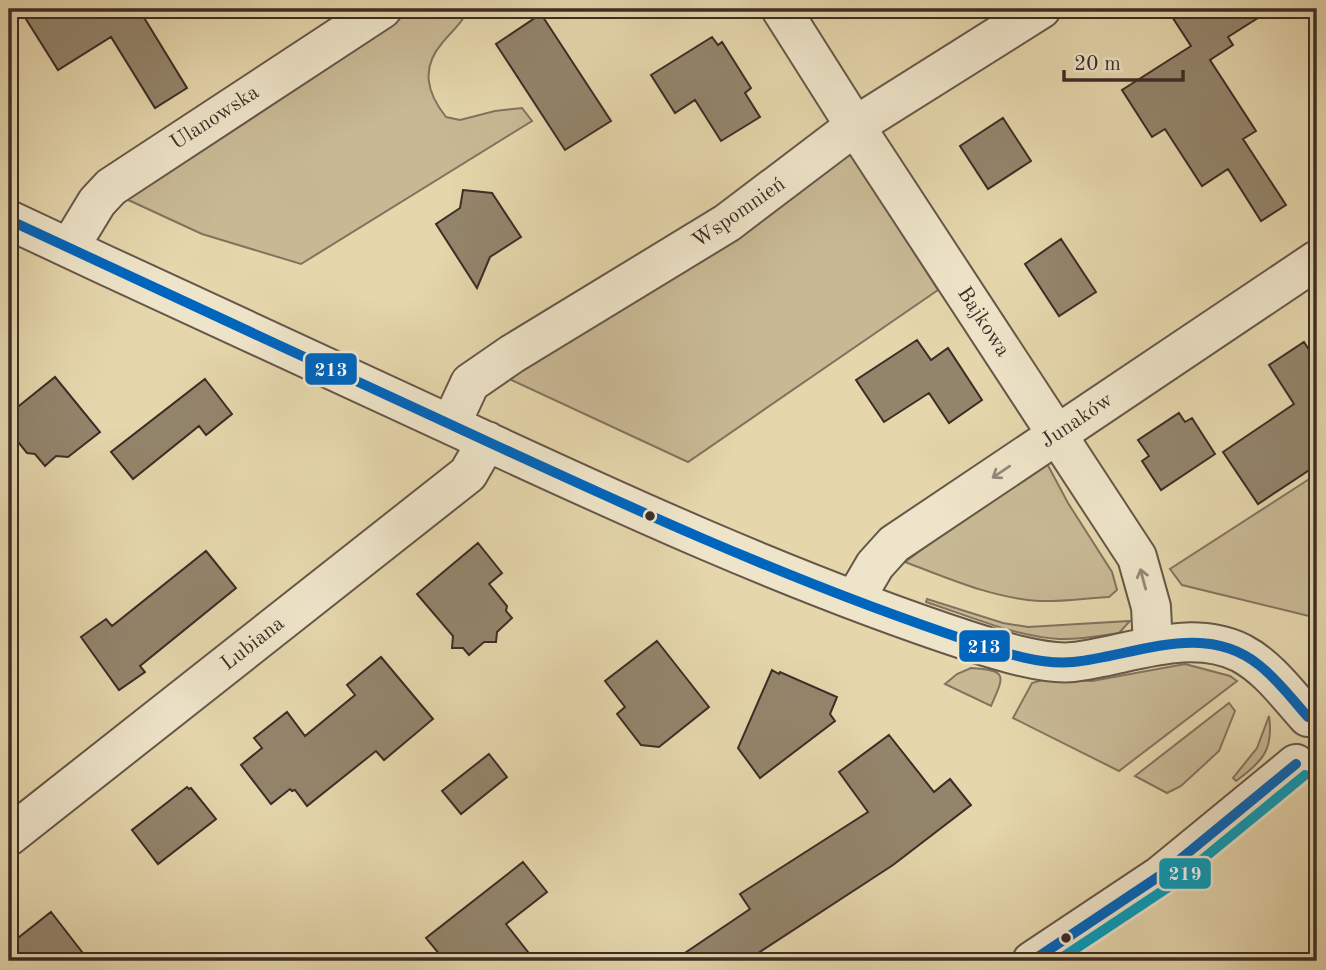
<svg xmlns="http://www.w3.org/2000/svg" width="1326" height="970" font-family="'Old Standard TT',serif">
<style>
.green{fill:#c8b995;stroke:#82735e;stroke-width:2}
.building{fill:#93856c;stroke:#3b2d26;stroke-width:2}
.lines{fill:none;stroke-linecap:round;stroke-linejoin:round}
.minor-casing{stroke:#665748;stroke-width:42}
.minor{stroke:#eee4c9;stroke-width:38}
.bus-1-casing{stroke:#eee4c9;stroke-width:16}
.bus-2-casing{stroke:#eee4c9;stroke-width:16}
.bus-1{stroke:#0065bd;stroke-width:10}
.bus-2{stroke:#069dbd;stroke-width:10}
.oneway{stroke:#948878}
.bus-dot{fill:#3b2d26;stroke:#eee4c9;stroke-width:2.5}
.labels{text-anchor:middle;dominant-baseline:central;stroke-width:5;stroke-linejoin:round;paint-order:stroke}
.street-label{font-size:21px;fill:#3b2d26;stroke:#eee4c9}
.line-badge{stroke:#eee4c9;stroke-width:2.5}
.badge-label{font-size:19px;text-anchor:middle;font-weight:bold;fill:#fff}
</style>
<rect width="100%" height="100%" fill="#e5d6ac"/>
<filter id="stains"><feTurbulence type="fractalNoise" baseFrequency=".00286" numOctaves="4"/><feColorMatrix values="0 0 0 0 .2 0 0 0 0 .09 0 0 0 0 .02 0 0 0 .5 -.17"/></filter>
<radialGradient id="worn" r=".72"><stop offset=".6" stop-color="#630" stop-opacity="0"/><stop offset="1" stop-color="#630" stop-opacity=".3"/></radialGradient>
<path class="green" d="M415 9H459L464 17C458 27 450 33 443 42 420 68 427 93 446 117L460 120 495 111 522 108 532 121 301 264 202 234 124 198Z
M852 155 938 290 688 462 505 377 843 157Z
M1044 458 1068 503 1112 572 1117 590 1109 597C1086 598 1062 602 1039 601 992 598 948 578 905 562Z
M1317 474V618L1182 585 1170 569Z
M927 599 1003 623 1028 627 1130 621 1119 633C1099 636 1079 640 1059 639 1014 636 969 616 926 602Z
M1185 664 1230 676 1237 681 1119 771 1013 718 1032 683 1046 679 1092 681Z
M971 668C1009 670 1004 676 991 706L945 684 957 674Z
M1229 703 1235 711 1219 751 1181 786 1167 793 1135 776Z
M1269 716C1274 750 1262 762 1236 781L1233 778 1257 748Z"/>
<path class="building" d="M43 9H155L143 16 187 88 155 108 111 37 58 70 26 19Z
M1167 9H1272L1228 37 1233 45 1210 60 1256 131 1243 139 1286 205 1261 221 1228 169 1202 186 1165 129 1152 137 1122 90 1191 46Z
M541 14 611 121 565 150 496 44Z
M712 37 718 45 722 42 751 88 745 93 760 117 721 141 695 100 675 113 651 75Z
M1003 118 1031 161 988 189 960 146Z
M463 190 492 193 521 237 490 257 477 288 436 224 460 208Z
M1061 239 1096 292 1059 316 1025 264Z
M917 340 931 360 948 348 982 400 949 423 929 393 884 422 856 380Z
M1304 342 1317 362V465L1258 504 1223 452 1294 404 1269 365Z
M55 377 100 432 68 457 56 456 45 466 35 454 27 453 14 437 15 430 9 422V414Z
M205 379 232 414 206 435 199 426 133 479 111 452Z
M1179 413 1185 422 1192 418 1215 454 1161 490 1142 461 1149 456 1138 440Z
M478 543 502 573 489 584 507 606 506 611 512 618 497 632 496 642H484L469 655 463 648H452L453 636 417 594Z
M206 551 236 588 140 666 145 672 119 690 81 637 106 619 112 626Z
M657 641 709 707 659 747 641 745 617 714 625 707 605 681Z
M381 657 433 719 384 760 376 751 307 806 295 790 292 791 290 789 271 804 241 765 262 748 254 738 287 712 305 736 355 695 347 685Z
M772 670 779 674 780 672 837 697 830 714 835 721 760 778 738 748Z
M889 735 934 792 950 779 971 805 893 865 746 961H673L750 909 740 894 868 812 839 772Z
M489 754 507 777 461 814 442 791Z
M187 787 189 789 191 788 216 819 158 864 132 830Z
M523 862 547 892 506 924 535 961H445L426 938Z
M51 912 89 961H9V945Z"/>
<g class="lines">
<g class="minor-casing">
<path id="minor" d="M781 9 855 126 1137 557 1151 607 1153 646
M9 220C155 289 302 355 449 424 619 503 790 582 969 641 997 650 1044 665 1073 662 1127 656 1188 627 1241 653 1268 667 1288 695 1308 717
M69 248 97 202 111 187 382 9
M451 424 470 383 512 354 727 223 855 126 1041 9
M855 599 875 565 894 544 1317 260
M9 836 468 474 487 441
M1032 961 1161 875 1296 764"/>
</g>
<use href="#minor" class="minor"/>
<g class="bus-1-casing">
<path id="bus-1" d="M9 220C145 284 281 346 417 409 598 493 779 578 969 641 1002 652 1039 665 1073 662 1135 656 1204 620 1259 665 1278 680 1292 699 1308 717
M1032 961 1161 875 1296 764"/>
</g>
<g class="bus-2-casing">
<path id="bus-2" d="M1057 961 1170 886 1305 775"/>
</g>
<use href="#bus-1" class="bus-1"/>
<use href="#bus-2" class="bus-2"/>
</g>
<defs><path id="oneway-shaft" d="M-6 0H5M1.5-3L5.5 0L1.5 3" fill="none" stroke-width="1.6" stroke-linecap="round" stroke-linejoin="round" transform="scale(1.75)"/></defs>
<g class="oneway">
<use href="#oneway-shaft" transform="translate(1001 472) rotate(146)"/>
<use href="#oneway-shaft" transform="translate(1143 579) rotate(-105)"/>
</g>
<g class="bus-dot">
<circle cx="650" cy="516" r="6"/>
<circle cx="1066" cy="938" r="6"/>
</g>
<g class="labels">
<g class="street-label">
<text transform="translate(215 118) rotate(-33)">Ulanowska</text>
<text transform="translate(739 213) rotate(-35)">Wspomnień</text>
<text transform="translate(983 322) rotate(57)">Bajkowa</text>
<text transform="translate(1077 421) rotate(-34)">Junaków</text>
<text transform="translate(253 644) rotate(-38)">Lubiana</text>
</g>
</g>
<g class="line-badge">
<rect x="304" y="352" width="54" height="34" rx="7" fill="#0065bd"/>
<rect x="958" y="629" width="53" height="34" rx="7" fill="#0065bd"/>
<rect x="1158" y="857" width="54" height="33" rx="7" fill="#069dbd"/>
</g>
<g class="badge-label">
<text x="331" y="376">213</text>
<text x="984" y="653">213</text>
<text x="1185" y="880">219</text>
</g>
<rect width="1326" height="970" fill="none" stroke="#e5d6ac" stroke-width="35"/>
<rect x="10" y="10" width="1305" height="949" fill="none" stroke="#3b2d26" stroke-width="3.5"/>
<rect x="18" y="18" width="1291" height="935" fill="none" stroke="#3b2d26" stroke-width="2"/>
<path d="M1064 70v10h119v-10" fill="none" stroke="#3b2d26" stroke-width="3.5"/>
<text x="1074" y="70" font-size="21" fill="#3b2d26" stroke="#eee4c9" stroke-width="5" paint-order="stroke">20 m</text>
<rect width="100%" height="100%" filter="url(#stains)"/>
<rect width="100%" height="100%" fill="url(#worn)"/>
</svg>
